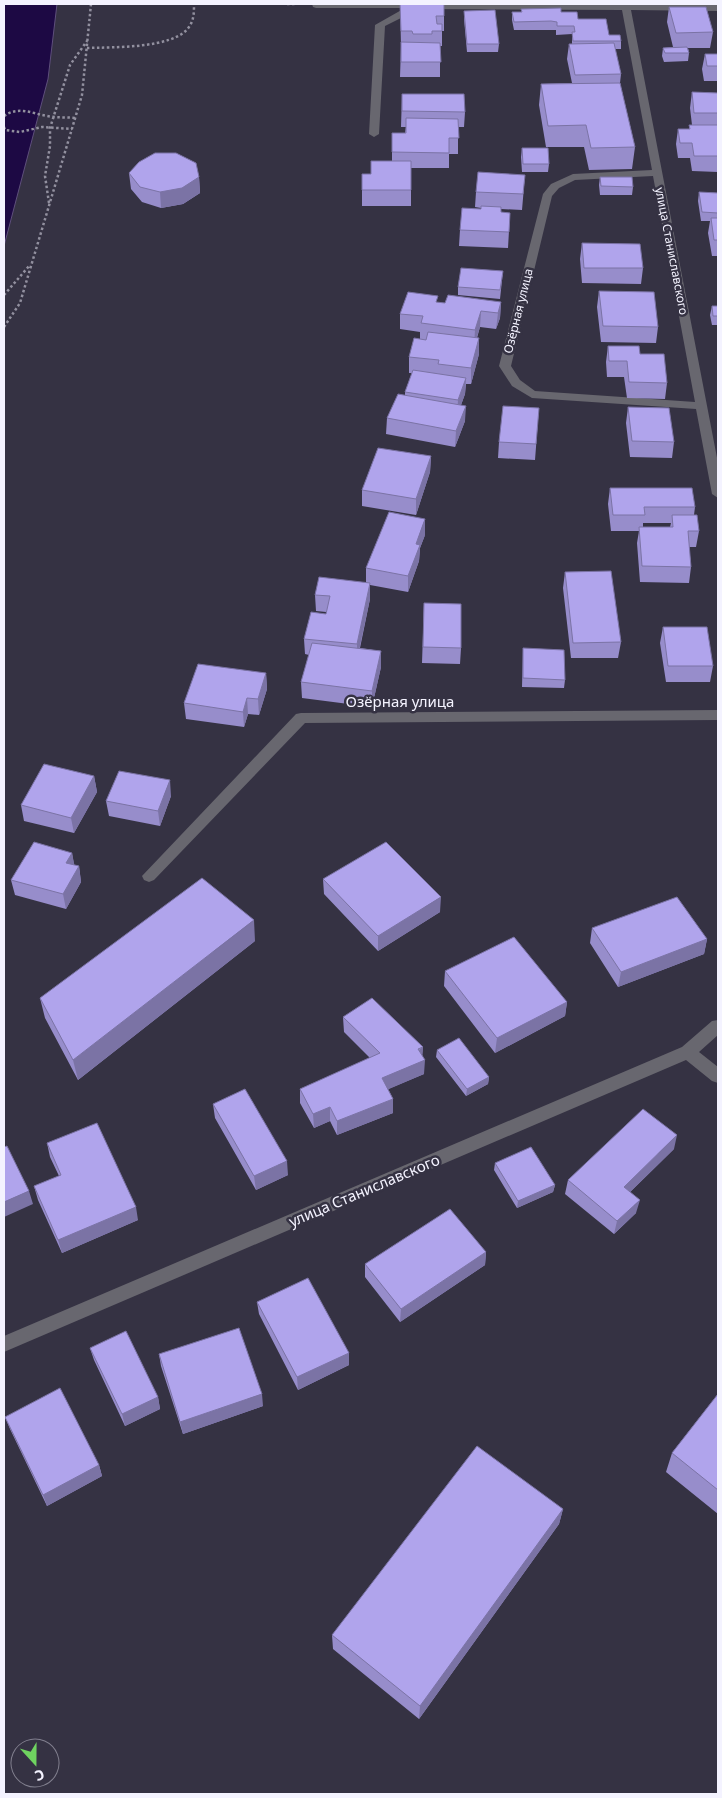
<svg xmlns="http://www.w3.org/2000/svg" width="722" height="1798" font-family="'Noto Sans',sans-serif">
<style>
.water{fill:#1d0944;stroke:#5e4f7c}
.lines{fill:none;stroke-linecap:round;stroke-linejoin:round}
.path{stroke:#92909f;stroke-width:2.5;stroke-dasharray:2.5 2.5;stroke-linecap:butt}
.street{fill:#68676f;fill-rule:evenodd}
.wall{fill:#978dcb;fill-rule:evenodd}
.shaded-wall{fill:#7b73a5}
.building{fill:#b0a4ec;stroke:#7b73a5}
.labels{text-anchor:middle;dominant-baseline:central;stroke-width:5;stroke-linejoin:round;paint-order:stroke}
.far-street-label{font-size:12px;fill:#f4f3ff;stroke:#353243}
.street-label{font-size:15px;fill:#f4f3ff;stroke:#353243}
</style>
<rect width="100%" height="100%" fill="#353243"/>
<path class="water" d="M4 4H57L48 79 4 246Z"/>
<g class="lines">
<path class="path" d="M287 4H296
M87 48C112 47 174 49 189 27 194 20 194 12 194 4
M4 116C18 106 31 113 47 116 56 118 66 117 75 118
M4 127 5 130 20 132 42 127 72 129
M49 203 45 176 50 146V128L70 65 87 41
M4 295 30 265
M4 327 20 303 82 95 91 4"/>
<path class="street" d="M312 4 718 5V11L631 10 718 463V498L712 494 696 409 532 398 512 386 499 366 543 194 551 184 573 174 652 170 622 10 419 9 385 26 379 134 374 137 369 134 375 25 405 8H316L313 7ZM653 176 695 402 535 391 520 380 511 366 552 196 559 188 575 180Z
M718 710V720L305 723 154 880 149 882 144 880 142 876 296 714 301 713Z
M718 1020V1035L699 1052 718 1067V1083L712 1081 686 1060 4 1352V1336L682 1047 712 1021Z"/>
</g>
<path class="wall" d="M400 4 444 16V31H442V46H440V77H400L401 46Z
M669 7 713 32 710 48H688L689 53 688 61 664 62 662 56 663 48 673 47 667 22Z
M521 9 561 12 621 41V49H615L621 74 620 83 635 147 632 169 589 170 584 147H546L539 105 541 84 572 83 567 59 569 44H572V34L556 35V30H514L512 20V12H521Z
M464 11 499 44 498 52H467L464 19Z
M705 54H718V81H704L702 69Z
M692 92 718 93V172L692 171 690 158H678L676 144 678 129H689V125H692L690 108Z
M402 94 465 112 464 127H458V154H449V168H411V206H362V174H371L392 161V133H405L406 127H401Z
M522 148 549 164 548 172H522L521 157Z
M129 173 199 177 200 193 183 204 161 208 142 202 131 189Z
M525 175 522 210 501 209V212L510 213 508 248 459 246 460 230 481 209V208L475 207 476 192Z
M600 177 633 187 632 195H600L599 185Z
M699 192 718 193V256H712L708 233 710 221H701L698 201Z
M582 243 643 268 641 284 582 283 580 259Z
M503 271 500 299 458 295V287Z
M599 291 658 327 656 343 601 342 597 307Z
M501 302 500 318 496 329 480 327 477 338 479 354 471 384H466L465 394 461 405 465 421 455 447 386 434 387 418 405 395V392L412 373H409V357L420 339V332L400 329V314L438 303H445Z
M712 306H718V325H712L710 315Z
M608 346 640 354 667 383 665 399 627 398 624 377H607L606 362Z
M628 407 674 442 672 458 630 457 626 423Z
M539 408 535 460 498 458 499 442Z
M431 456 430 472 416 515 362 506V490Z
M610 488 695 507 694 515 699 531 696 547H689L691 567 689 583 640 582 637 543 639 531H611L608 504ZM643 523H671L670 527H643Z
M425 535 420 548 419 561 408 592 370 585V599L360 648 381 651V667L372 707 302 698 301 682 309 655 305 654 304 639 326 614V612L316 611 315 595 366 582V568Z
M565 572 621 642 618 658H571L563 588Z
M424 603 461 648 460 664 422 663Z
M663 627 713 666 710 682H666L660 643Z
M523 648 565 680 564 688 522 687Z
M266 673 267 689 259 715 248 714 244 727 186 719 184 703Z
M94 776 97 792 74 833 24 821 21 805Z
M171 796 160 826 109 816 106 801Z
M72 853 74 865 79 866 81 882 66 909 15 895 11 880Z
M323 879 440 912 378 951 324 894Z
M592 928 707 939 704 954 618 987 590 943Z
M255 941 78 1080 45 1018 40 998Z
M445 971 567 1002 565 1016 495 1053 444 986Z
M343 1017 423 1047 422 1056 424 1074 388 1089 393 1099V1113L337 1135 330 1121 314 1128 300 1103V1089L370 1058 344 1032Z
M437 1050 489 1077 488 1084 466 1096 436 1057Z
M213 1104 288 1175 256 1190 215 1118Z
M47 1143 138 1220 62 1253 38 1200 34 1186 59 1176 50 1157Z
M674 1149 630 1192 636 1213 614 1234 565 1194 568 1180Z
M495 1163 555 1185 553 1192 517 1208 494 1170Z
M486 1252 485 1265 400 1322 365 1277V1264Z
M257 1302 349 1353V1365L298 1390 259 1314Z
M90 1348 158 1397 160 1409 125 1426 94 1360Z
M159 1354 263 1406 183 1434 161 1366Z
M718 1394V1514L666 1472 672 1453Z
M5 1417 99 1465 102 1476 47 1506 10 1429Z
M563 1509 559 1524 419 1719 333 1649 332 1635Z"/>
<path class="shaded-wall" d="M199 177 200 193 183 204 161 208 160 192Z
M501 302 500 318 496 329 498 313Z
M481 311 480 327 474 346 475 330Z
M479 338V354L471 384V368Z
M466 378 465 394 457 416 458 400Z
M466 406 465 421 455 447 456 431Z
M431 456 430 472 416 515V499Z
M425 519V535L420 548 419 561 408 592V576L416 544Z
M370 583V599L357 660V644Z
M381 651V667L372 707V691Z
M266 673 267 689 259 715 258 699Z
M247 698 248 714 244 727 243 712Z
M94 776 97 792 74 833 71 818Z
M170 780 171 796 160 826 158 811Z
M72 853 75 868 66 863Z
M79 866 81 882 66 909 63 894Z
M441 897 440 912 378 951V936Z
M254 920 255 941 78 1080 73 1060Z
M707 939 704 954 618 987 621 972Z
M567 1002 565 1016 495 1053 497 1038Z
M423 1047 422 1061 425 1060 424 1074 382 1092V1078Z
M489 1077 488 1084 466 1096 467 1089Z
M393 1099V1113L337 1135V1121Z
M330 1107V1121L314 1128 313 1114Z
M677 1135 674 1149 621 1201 624 1187Z
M287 1161 288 1175 256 1190 254 1176Z
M555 1185 553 1192 517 1208 518 1201Z
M29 1191 33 1204 4 1217V1202Z
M640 1200 636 1213 614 1234 617 1221Z
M136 1207 138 1220 62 1253 58 1240Z
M486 1252 485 1265 400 1322 401 1309Z
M349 1353V1365L298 1390 297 1377Z
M262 1394 263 1406 183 1434 180 1422Z
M158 1397 160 1409 125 1426 122 1414Z
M99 1465 102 1476 47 1506 43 1495Z
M563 1509 559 1524 419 1719 420 1706Z"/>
<path class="building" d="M400 4H444V16H436L437 24H442V31H432V34H413L412 31H401Z
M669 7H706L713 32 676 33Z
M561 8V12H577L578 19H606L609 35H620L621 41H573L572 32H575L574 26H557V22L551 21 514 22 512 12H522L521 9Z
M495 10 499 44H467L464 11Z
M401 42 440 43 441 62H401Z
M614 43 621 74 575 75 569 44Z
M687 47 689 53H665L663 48Z
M705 54H718V66H707Z
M620 83 635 147 591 148 586 125 548 126 541 84Z
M692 92 718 93V113H694Z
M402 94H464L465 112 402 111Z
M406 118 458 119 459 138H449V153L392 152V133H406Z
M689 125H718V156H694L692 143H680L678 129H690Z
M522 148H548L549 164H523Z
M155 153H176L196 163 199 177 182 188 160 192 140 187 129 173 139 162Z
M371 161H411V190H362V174H371Z
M478 172 525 175 523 194 476 192Z
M600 177H632L633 187 601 186Z
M699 192 718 193V213L702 212Z
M481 206 501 207V212L510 213 509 232 460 230 462 208 481 209Z
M711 218H718V240H714Z
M582 243 640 244 643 268H584Z
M461 268 503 271 500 290 458 287Z
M599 291 654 292 658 327 603 326Z
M408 292 438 296 436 302 445 303 448 295 501 302 498 313 481 311 475 330 421 323 423 316 400 314Z
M712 306H718V316H713Z
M428 332 479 338 471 368 438 364 439 360 409 357 414 338 426 340Z
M608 346H639L640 354H664L667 383 629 382 627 361H609Z
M413 370 466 378 458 400 405 392Z
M398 394 466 406 456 431 387 418Z
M503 406 539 408 536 444 499 442Z
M628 407 669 408 674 442 632 441Z
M378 448 431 456 416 499 362 490Z
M610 488H692L695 507H644L645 515H613Z
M389 512 425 519 416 544 420 545 408 576 366 568Z
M672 515H697L699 531H688L691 567 642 566 639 527H673Z
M611 571 621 642 573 643 565 572Z
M319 577 370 583 357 644 304 639 311 612 326 614 330 596 315 595Z
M424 603 461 604V648L423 647Z
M663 627H707L713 666H668Z
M312 643 381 651 372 691 301 682Z
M523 648 564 650 565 680 523 678Z
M198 664 266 673 258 699 247 698 243 712 184 703Z
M44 764 94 776 71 818 21 805Z
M119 771 170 780 158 811 106 801Z
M34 842 72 853 66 863 79 866 63 894 11 880Z
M386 842 441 897 378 936 323 879Z
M202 878 254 920 73 1060 40 998Z
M677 897 707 939 621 972 592 928Z
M514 937 567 1002 497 1038 445 971Z
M372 998 423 1047 418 1049 425 1060 382 1078 393 1099 337 1121 330 1107 313 1114 300 1089 380 1053 343 1017Z
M459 1038 489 1077 467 1089 437 1050Z
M245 1089 287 1161 254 1176 213 1104Z
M643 1109 677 1135 624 1187 640 1200 617 1221 568 1180Z
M97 1123 136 1207 58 1240 34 1186 61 1175 47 1143Z
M7 1146 29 1191 4 1202V1147Z
M531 1147 555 1185 518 1201 495 1163Z
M450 1209 486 1252 401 1309 365 1264Z
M308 1278 349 1353 297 1377 257 1302Z
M239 1328 262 1394 180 1422 159 1354Z
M126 1331 158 1397 122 1414 90 1348Z
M60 1388 99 1465 43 1495 5 1417Z
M718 1394V1490L672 1453Z
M477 1446 563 1509 420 1706 332 1635Z"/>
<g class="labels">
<g class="far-street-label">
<text transform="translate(672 251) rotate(79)">улица Станиславского</text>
<text transform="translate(518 311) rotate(-76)">Озёрная улица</text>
</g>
<g class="street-label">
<text x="400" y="701">Озёрная улица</text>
<text transform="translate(364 1190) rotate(-23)">улица Станиславского</text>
</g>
</g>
<rect width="722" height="1798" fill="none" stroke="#f4f3ff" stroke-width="10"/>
<g transform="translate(35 1763) rotate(159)"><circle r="24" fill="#353243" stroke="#817f8e"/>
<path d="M0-4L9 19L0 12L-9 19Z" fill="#6fd360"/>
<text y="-8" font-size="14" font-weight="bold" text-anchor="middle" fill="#f4f3ff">С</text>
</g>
</svg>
